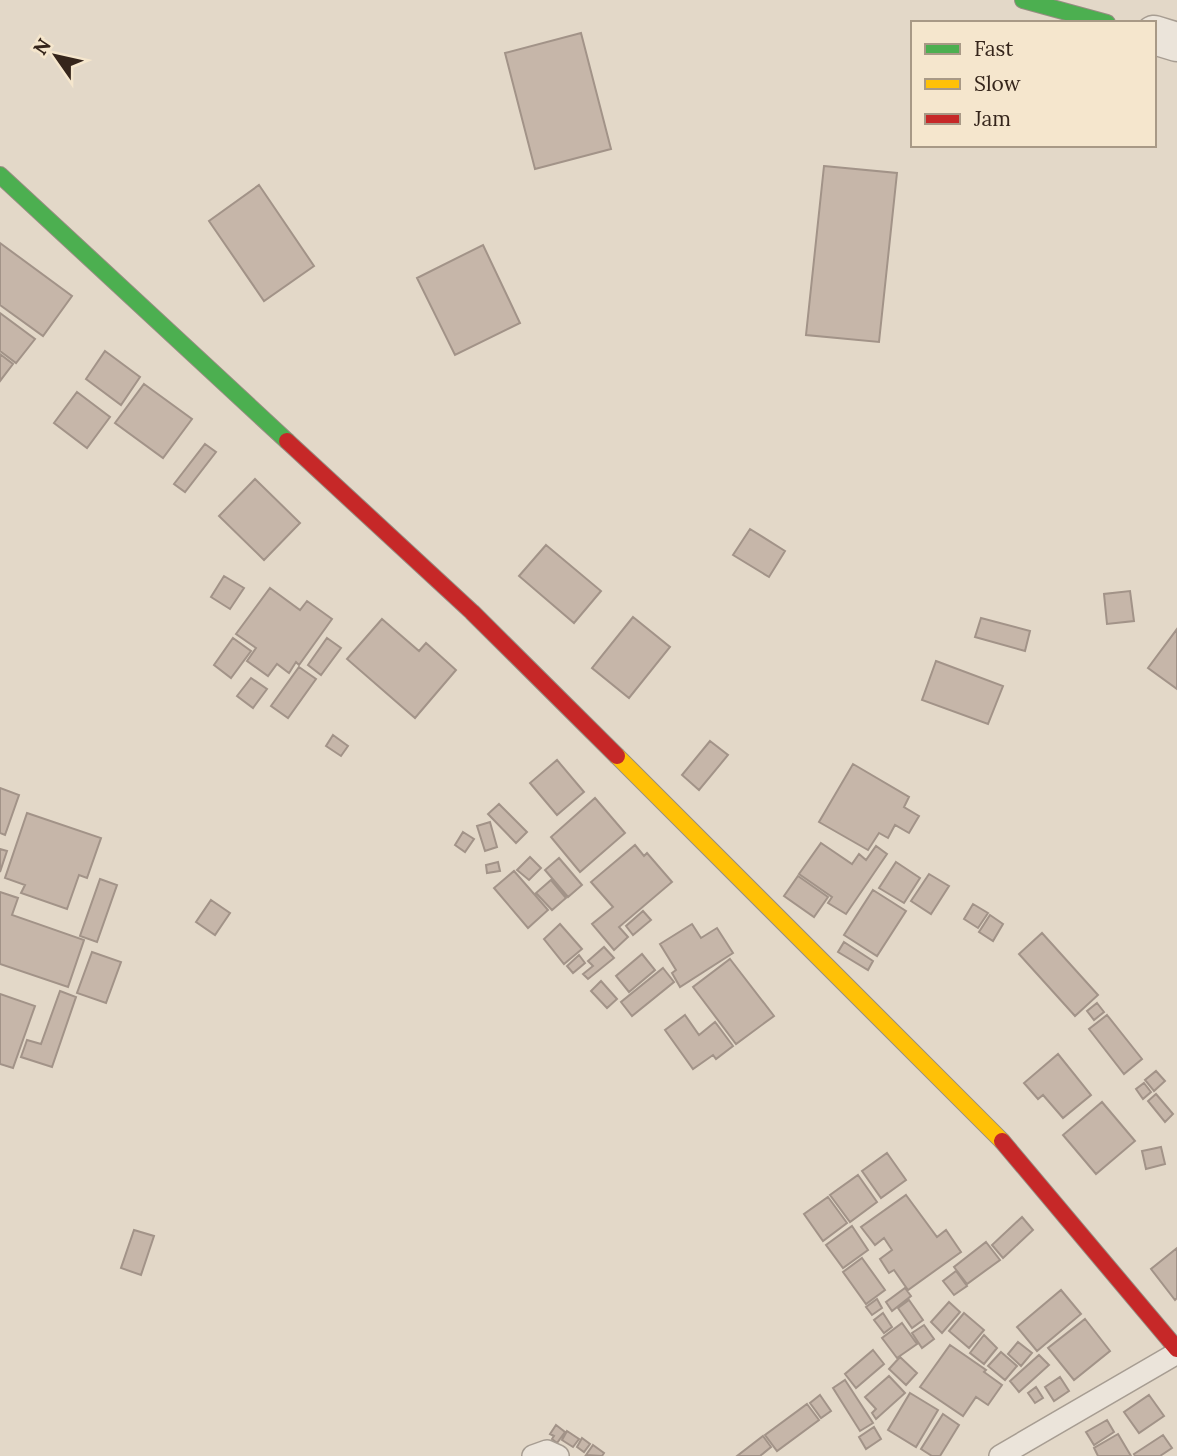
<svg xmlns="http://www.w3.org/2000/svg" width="1177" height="1456" font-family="Lora,serif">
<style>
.building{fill:#c6b6a9;stroke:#a29388;stroke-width:2}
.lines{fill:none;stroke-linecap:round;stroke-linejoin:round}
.lane-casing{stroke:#a79d92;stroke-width:24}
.street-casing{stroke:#a79d92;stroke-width:41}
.fast-casing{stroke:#978d82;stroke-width:18}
.slow-casing{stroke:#978d82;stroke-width:18}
.jam-casing{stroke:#978d82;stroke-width:18}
.lane{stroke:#ebe4da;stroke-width:21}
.street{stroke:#ebe4da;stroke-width:38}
.fast{stroke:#4caf50;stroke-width:16}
.slow{stroke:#ffc107;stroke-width:16}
.jam{stroke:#c62828;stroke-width:16}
</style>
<rect width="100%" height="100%" fill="#e3d8c8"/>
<path class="building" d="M581 33 611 149 535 169 505 53Z
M824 166 897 173 879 342 806 335Z
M259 185 314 266 264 301 209 221Z
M0 243 72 296 43 336 0 305Z
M483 245 520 323 455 355 417 278Z
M0 313 35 339 16 363 0 351Z
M105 351 140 377 121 405 86 379Z
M0 354 13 364 0 381Z
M144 384 192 419 163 458 115 423Z
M77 392 110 417 87 448 54 423Z
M205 444 216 452 185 492 174 484Z
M255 479 300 523 264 560 219 516Z
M750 529 785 551 769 577 733 555Z
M546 545 601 591 574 623 519 576Z
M224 576 244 588 230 609 211 597Z
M270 588 300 610 307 601 332 619 299 665 296 662 289 673 277 664 268 676 247 661 256 648 236 634Z
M1130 591 1134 621 1107 624 1104 594Z
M633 617 670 647 629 698 592 668Z
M981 618 1030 631 1025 651 975 637Z
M382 619 419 651 426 643 456 670 415 718 347 659Z
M1177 629V689L1148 668Z
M233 638 251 651 231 678 214 665Z
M327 638 341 648 321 675 308 665Z
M936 661 1003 686 988 724 922 700Z
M299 667 316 679 288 718 271 706Z
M251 678 267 689 253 708 237 696Z
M333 735 348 746 341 756 326 746Z
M710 741 728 755 699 790 682 775Z
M557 760 584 792 557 815 530 783Z
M853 764 909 797 904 807 919 816 909 833 895 825 888 838 879 833 868 850 819 822Z
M0 788 19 795 5 835 0 833Z
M595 798 625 833 580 872 551 837Z
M499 804 527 832 516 843 488 814Z
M27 813 101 838 87 878 79 875 67 909 21 893 25 885 5 878Z
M490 822 497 847 485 851 477 826Z
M463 832 474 839 465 852 455 845Z
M821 843 852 864 859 854 866 860 876 846 887 854 846 914 828 903 832 897 799 874Z
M635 845 644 856 647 853 672 882 619 927 628 937 614 950 592 924 613 907 591 882Z
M0 849 7 851 0 872Z
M530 857 541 868 529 880 517 870Z
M559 858 582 885 568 897 545 870Z
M498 862 500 871 487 873 486 865Z
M896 862 920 878 904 903 879 888Z
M514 871 548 910 528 928 494 888Z
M929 874 949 886 931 914 911 901Z
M798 876 828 897 814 917 784 896Z
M100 879 117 885 97 942 80 936Z
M551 880 566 898 552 910 536 893Z
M873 890 906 911 877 956 844 935Z
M0 892 18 898 12 915 84 940 68 987 0 964Z
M211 900 230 913 215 935 196 922Z
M973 904 988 913 978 928 964 919Z
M643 911 651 920 633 935 626 926Z
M990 915 1003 924 993 941 979 932Z
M560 924 582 949 564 964 544 939Z
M692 924 701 938 717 928 733 953 680 987 672 973 676 970 660 944Z
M1042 933 1098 995 1075 1016 1019 954Z
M844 942 873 961 868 970 838 952Z
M604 947 614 958 588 979 583 974 593 966 588 961Z
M92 952 121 962 106 1003 77 993Z
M642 954 655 970 629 992 616 976Z
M579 955 585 963 573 973 567 966Z
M730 959 774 1016 736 1044 693 987Z
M663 968 674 982 632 1016 621 1002Z
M601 981 617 999 607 1008 591 991Z
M60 991 76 997 52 1067 21 1057 27 1040 41 1044Z
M0 994 35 1006 13 1068 0 1064Z
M1097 1003 1104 1012 1094 1020 1087 1011Z
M685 1015 699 1035 715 1022 733 1046 716 1059 713 1055 693 1069 665 1030Z
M1107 1015 1142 1059 1124 1074 1089 1029Z
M1058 1054 1091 1095 1063 1118 1043 1095 1038 1099 1024 1083Z
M1156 1071 1165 1081 1154 1091 1145 1080Z
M1144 1083 1151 1092 1143 1099 1136 1089Z
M1156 1094 1173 1114 1165 1122 1148 1101Z
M1102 1102 1135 1141 1096 1174 1063 1135Z
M1161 1147 1165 1164 1146 1169 1142 1151Z
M887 1153 906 1180 881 1198 862 1171Z
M858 1175 877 1202 850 1222 830 1195Z
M906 1195 937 1237 946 1230 961 1252 908 1290 894 1270 889 1273 880 1259 892 1250 884 1238 875 1245 861 1227Z
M828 1197 847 1223 823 1241 804 1214Z
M1022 1217 1033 1230 1003 1258 992 1245Z
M852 1226 868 1250 843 1268 826 1245Z
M134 1230 154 1236 141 1275 121 1268Z
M986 1242 1000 1260 967 1284 954 1267Z
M1177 1248V1298L1175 1300 1151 1269Z
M862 1258 885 1290 866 1304 843 1272Z
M956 1271 967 1286 954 1295 943 1281Z
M905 1288 911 1296 892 1311 886 1302Z
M1061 1290 1081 1314 1037 1351 1017 1327Z
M877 1299 882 1308 872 1315 866 1307Z
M909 1300 923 1320 912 1328 898 1308Z
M949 1302 960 1312 942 1333 931 1322Z
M883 1313 892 1327 884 1333 874 1320Z
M964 1313 984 1330 969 1348 949 1331Z
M1085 1319 1110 1351 1074 1380 1048 1348Z
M902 1323 917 1344 897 1358 882 1338Z
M924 1325 934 1339 922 1348 912 1333Z
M984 1335 997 1348 984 1364 970 1353Z
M1018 1342 1032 1353 1021 1366 1008 1354Z
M950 1345 986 1370 984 1372 1002 1385 988 1405 976 1397 963 1416 920 1387Z
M873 1350 884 1364 856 1388 845 1374Z
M1001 1352 1017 1366 1005 1380 988 1366Z
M1039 1355 1049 1365 1019 1392 1010 1381Z
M900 1357 917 1373 906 1385 889 1369Z
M889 1376 905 1393 876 1419 872 1413 876 1409 865 1397Z
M1060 1377 1069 1391 1054 1401 1045 1387Z
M845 1380 873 1423 860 1431 833 1388Z
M1036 1387 1043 1398 1035 1403 1028 1393Z
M910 1393 938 1410 916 1447 888 1430Z
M820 1395 831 1411 821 1418 810 1403Z
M1149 1395 1164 1416 1139 1433 1124 1412Z
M807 1404 819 1420 777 1451 765 1435Z
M943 1414 959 1425 940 1456H932L921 1449Z
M1107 1420 1114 1432 1094 1445 1086 1432Z
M556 1425 565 1432 557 1443 552 1439 554 1436 550 1434Z
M874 1427 881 1439 866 1449 859 1437Z
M567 1431 579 1439 573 1447 562 1440Z
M1118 1434 1131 1456H1098L1094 1448Z
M1163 1435 1172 1448 1160 1456H1135L1134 1454Z
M763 1436 771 1447 760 1456H737Z
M582 1438 590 1444 584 1452 577 1447Z
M593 1445 604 1453 602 1456 586 1455Z"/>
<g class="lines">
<g class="lane-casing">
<path id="lane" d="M533 1456 547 1451 558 1456
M1000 1456 1177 1353"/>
</g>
<g class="street-casing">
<path id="street" d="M1154 35 1177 42"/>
</g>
<g class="fast-casing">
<path id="fast" d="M1023 0 1107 23
M0 175 287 441"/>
</g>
<g class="slow-casing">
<path id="slow" d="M617 756 1002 1141"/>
</g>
<g class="jam-casing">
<path id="jam" d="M287 441 472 612 617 756
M1002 1141 1177 1349"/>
</g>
<use href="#lane" class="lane"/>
<use href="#street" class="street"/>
<use href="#fast" class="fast"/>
<use href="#slow" class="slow"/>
<use href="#jam" class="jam"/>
</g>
<rect x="911" y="21" width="245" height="126" fill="#f5e6cd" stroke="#a89986" stroke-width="2"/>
<rect x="925" y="44" width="35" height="10" fill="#4caf50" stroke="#a89986" stroke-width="2"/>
<text x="974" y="56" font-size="21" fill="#35251b">Fast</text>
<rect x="925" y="79" width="35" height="10" fill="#ffc107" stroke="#a89986" stroke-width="2"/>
<text x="974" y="91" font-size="21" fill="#35251b">Slow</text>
<rect x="925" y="114" width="35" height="10" fill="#c62828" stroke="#a89986" stroke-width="2"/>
<text x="974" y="126" font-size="21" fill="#35251b">Jam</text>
<g transform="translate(56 56) rotate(304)" stroke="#f5e6cd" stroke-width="5" paint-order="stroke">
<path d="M0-5L12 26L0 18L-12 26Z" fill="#35251b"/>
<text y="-10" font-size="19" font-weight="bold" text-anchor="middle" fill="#35251b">N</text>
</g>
</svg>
